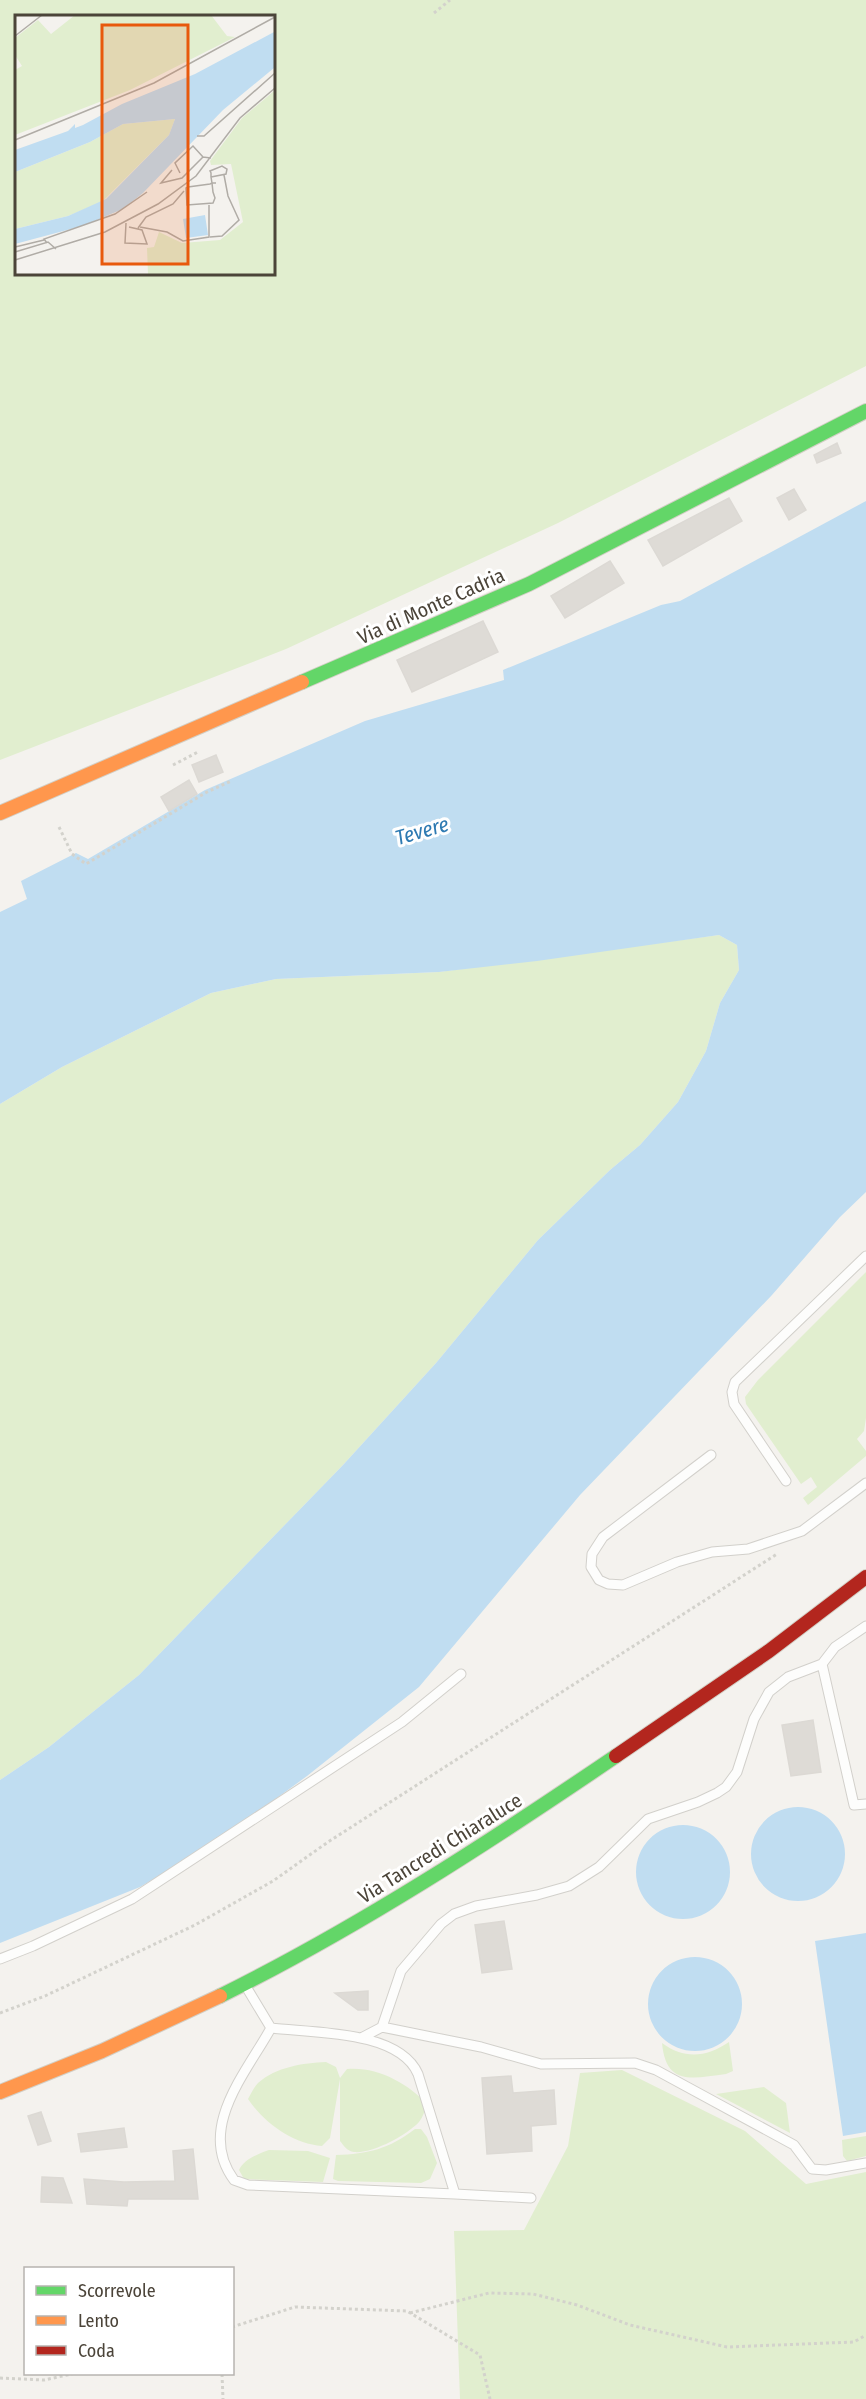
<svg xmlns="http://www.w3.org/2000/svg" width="866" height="2399" font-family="'Fira Sans Condensed',sans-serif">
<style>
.green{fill:#e1eecf;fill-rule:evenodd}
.water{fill:#c0ddf1}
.building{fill:#dedbd6;stroke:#dcd9d4;stroke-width:1.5}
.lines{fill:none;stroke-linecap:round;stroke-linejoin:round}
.lane-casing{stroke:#d2d0cb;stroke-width:11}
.fast-casing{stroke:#d3cfc5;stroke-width:16}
.slow-casing{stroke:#d3cfc5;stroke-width:16}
.jam-casing{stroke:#d3cfc5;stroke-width:16}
.path{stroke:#d3d2cc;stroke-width:3;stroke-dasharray:3 3;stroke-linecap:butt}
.lane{stroke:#fdfdfc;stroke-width:9}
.fast{stroke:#63d668;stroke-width:14}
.slow{stroke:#ff974d;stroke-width:14}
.jam{stroke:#b3261e;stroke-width:14}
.labels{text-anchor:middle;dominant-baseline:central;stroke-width:6;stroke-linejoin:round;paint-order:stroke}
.street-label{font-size:20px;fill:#4b4439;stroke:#fff}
.water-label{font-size:21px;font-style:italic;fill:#2e7ab2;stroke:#fff}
.inset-road{fill:none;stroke:#b0aca6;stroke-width:1.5}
.view{fill:#e8590c;fill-opacity:0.15;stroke:#e8590c;stroke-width:3}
.inset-edge{fill:none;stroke:#4b4439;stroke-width:3}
</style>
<rect width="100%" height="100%" fill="#f4f2ee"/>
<path class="green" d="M0 0H866V366L558 523 286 649 0 760ZM16 16H273V273H16Z
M719 935 737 945 739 970 720 1003 706 1051 678 1102 640 1145 610 1170 538 1240 436 1363 343 1465 139 1675 49 1747 0 1780V1104L62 1067 211 993 276 979 439 972Z
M866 1272V1418L864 1431 857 1439 866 1451V1456L808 1505 803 1498 817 1487 811 1477 801 1484 746 1404 745 1397 758 1380Z
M729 2042 733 2071 726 2074C693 2078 666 2087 662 2043 685 2060 707 2057 729 2042Z
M326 2062 336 2067 340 2078 347 2069C376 2066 408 2083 427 2104 425 2110 423 2117 419 2122 407 2135 372 2154 354 2152 347 2151 344 2146 340 2141V2079L330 2138 322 2146C293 2144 264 2123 248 2099 251 2094 254 2087 258 2083 276 2067 303 2063 326 2062Z
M622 2070 745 2131 806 2184 866 2172V2399H460L454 2231 524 2230 568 2146 580 2073Z
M764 2087 786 2103 790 2133 716 2094Z
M415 2129H421L427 2137 437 2163 430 2179 421 2183 338 2181 333 2179 336 2155C368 2154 389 2149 415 2129Z
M866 2136V2156L847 2161 843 2156 842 2140Z
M269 2150 308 2151 330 2158 323 2182 244 2179 239 2170C244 2159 258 2154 269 2150Z"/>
<path class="water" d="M866 501V1192L840 1217 772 1295 580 1495 419 1687 307 1776 218 1841 140 1887 0 1943V1780L49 1747 139 1675 343 1465 436 1363 538 1240 610 1170 640 1145 678 1102 706 1051 720 1003 739 970 737 945 719 935 537 961 439 972 276 979 211 993 62 1067 0 1104V912L27 899 21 881 76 853 88 859 205 790 365 721 504 680 503 670 661 605 680 601Z
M751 1854a47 47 0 1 1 94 0a47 47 0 1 1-94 0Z
M636 1872a47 47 0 1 1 94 0a47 47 0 1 1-94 0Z
M866 1933V2132L843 2136 815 1941Z
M648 2004a47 47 0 1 1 94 0a47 47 0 1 1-94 0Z"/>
<path class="building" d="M837 443 841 453 817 463 814 455Z
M794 489 806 510 789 520 777 498Z
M729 498 742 521 663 566 648 540Z
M610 561 624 583 565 618 551 596Z
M483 621 498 652 412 692 397 660Z
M216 755 223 772 199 782 192 765Z
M189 780 197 794 169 811 161 797Z
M813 1720 821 1772 791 1776 782 1725Z
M504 1921 512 1969 482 1973 475 1925Z
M368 1991V2010H358L335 1993Z
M511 2076 513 2093 554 2090 556 2124 531 2126 532 2151 487 2154 482 2078Z
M41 2112 51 2141 38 2145 28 2116Z
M124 2128 127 2147 81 2152 78 2134Z
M193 2149 198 2199H128L127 2206 87 2204 84 2179 124 2182 175 2181 173 2151Z
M42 2177 63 2178 72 2203 41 2202Z"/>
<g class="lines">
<g class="lane-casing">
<path id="lane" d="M711 1455 603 1537 592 1554 591 1567 599 1580 608 1584 623 1585 677 1562 712 1552 748 1549 802 1531 866 1483
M786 1481 734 1404 732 1392 735 1382 866 1256
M866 1626 835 1647 822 1664 854 1805 866 1804
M0 1959 33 1946 132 1899 402 1722 461 1674
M245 1985 271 2028C246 2073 196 2129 234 2180L248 2185 455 2194 418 2074C399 2030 312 2033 271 2028
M382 2027 481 2047 541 2064 635 2063 656 2070 794 2145 812 2169 826 2170 866 2163
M361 2038 382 2027 401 1971 441 1924 454 1914 476 1906 537 1895 569 1886 599 1867 648 1819 698 1802 717 1793 726 1787 737 1772 754 1719 769 1692 788 1677 822 1664
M455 2194 531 2198"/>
</g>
<g class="fast-casing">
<path id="fast" d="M302 682 529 584 866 411
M220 1996C359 1927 488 1843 616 1756"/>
</g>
<g class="slow-casing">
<path id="slow" d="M0 813 302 682
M0 2092 102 2051 220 1996"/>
</g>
<g class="jam-casing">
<path id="jam" d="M616 1756 769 1651 866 1577"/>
</g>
<path class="path" d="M434 13 450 0
M173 765 198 752
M59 827 72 854 86 864 207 792 231 781
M0 2013 45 1996 195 1925 273 1881 328 1842 777 1554
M410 2313 489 2293 533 2294 577 2305 630 2325 727 2347 854 2342 866 2335
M232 2327 295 2307 407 2311 480 2355 490 2399
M222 2374 223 2399
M0 2378 44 2380 72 2374"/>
<use href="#lane" class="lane"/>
<use href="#fast" class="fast"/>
<use href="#slow" class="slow"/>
<use href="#jam" class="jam"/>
</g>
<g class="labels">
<g class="street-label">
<text transform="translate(431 606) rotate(-24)">Via di Monte Cadria</text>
<text transform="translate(440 1848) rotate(-32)">Via Tancredi Chiaraluce</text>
</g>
<g class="water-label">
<text transform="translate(422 831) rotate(-16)">Tevere</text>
</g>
</g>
<g transform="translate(15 15)">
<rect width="260" height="260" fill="#f4f2ee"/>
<path d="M60 0H196L212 21 220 22 115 75 0 120V55L7 51 0 40V23L23 5 36 19ZM259 76V259H133L132 233 139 232 144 217 167 228 205 225 228 207 216 149 196 150 195 146 227 103ZM160 104 154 120 87 187 53 201 0 214V157L75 127 108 109Z" fill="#e1eecf"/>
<path d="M259 17V53L208 95 128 178 108 194 67 211 0 229V214L53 201 91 184 154 120 160 104 108 109 75 127 0 157V135L53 116 60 109V113L68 110 107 89 180 59ZM190 200 193 220 171 223 168 204Z" fill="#c0ddf1"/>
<path class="inset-road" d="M0 21 27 0M182 121H189L260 58M0 125 139 68 260 2M157 155 146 168 167 163 188 142 196 143M165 158 160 148 178 131 188 142M196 162 211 159 212 154 207 151 195 156 196 158V162L197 168 198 177 200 183 198 188 172 190 171 173 173 172 195 169 197 168H201M111 208 110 228 132 229 127 215 114 212M125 212 152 217 168 226 194 222V190M123 213 131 202 158 189 169 176M195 222 207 221 224 205 213 181 209 160M32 228 29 224 100 199 132 177M0 232 29 225M0 237 33 227 41 234M0 245 90 217 143 189 181 161 225 103 260 73"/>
<path class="view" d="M87 10H173V249H87Z"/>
<rect width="260" height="260" class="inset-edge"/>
</g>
<rect x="24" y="2267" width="210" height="108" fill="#ffffff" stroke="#b7b4b0" stroke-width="1.5"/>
<rect x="36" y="2286" width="30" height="9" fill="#63d668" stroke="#b7b4b0" stroke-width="1.5"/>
<text x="78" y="2297" font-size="18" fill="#4b4439">Scorrevole</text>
<rect x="36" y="2316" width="30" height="9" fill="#ff974d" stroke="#b7b4b0" stroke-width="1.5"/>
<text x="78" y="2327" font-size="18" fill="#4b4439">Lento</text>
<rect x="36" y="2346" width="30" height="9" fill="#b3261e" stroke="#b7b4b0" stroke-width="1.5"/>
<text x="78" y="2357" font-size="18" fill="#4b4439">Coda</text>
</svg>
